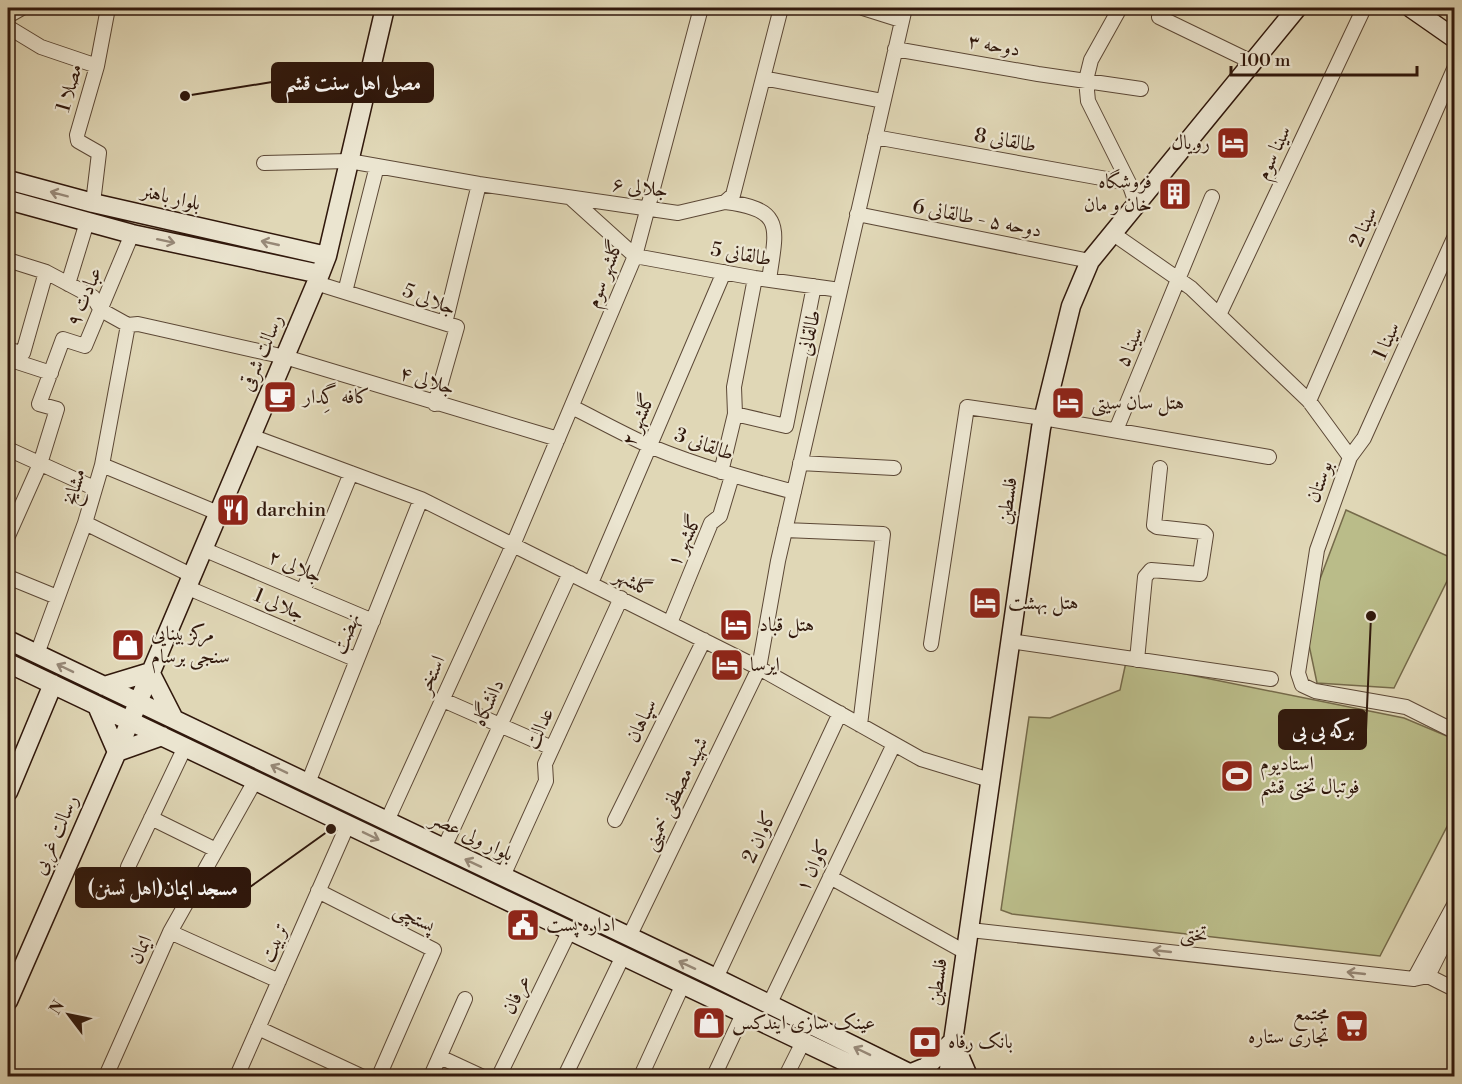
<svg xmlns="http://www.w3.org/2000/svg" width="1462" height="1084" font-family="'Libre Bodoni',Amiri,serif">
<style>
.green{fill:#babc89;stroke:#756a4a;stroke-width:1.5}
.lines{fill:none;stroke-linecap:round;stroke-linejoin:round}
.street-casing{stroke:#5c4836;stroke-width:16}
.secondary-casing{stroke:#30180c;stroke-width:21}
.street{stroke:#ebe5d0;stroke-width:14}
.secondary{stroke:#ebe5d0;stroke-width:18}
.oneway{stroke:#978978}
.labels{text-anchor:middle;dominant-baseline:central;stroke-width:4.5;stroke-linejoin:round;paint-order:stroke}
.street-label{font-size:20px;fill:#30180c;stroke:#ebe5d0}
.poi-label{font-size:20px;fill:#30180c;stroke:#ebe5d0;text-anchor:start}
.leader{fill:none;stroke:#30180c;stroke-width:2}
.callout-dot{fill:#30180c;stroke:#ebe5d0;stroke-width:2}
.callout{fill:#30180c;stroke:#30180c;stroke-width:2}
.callout-label{font-size:21px;text-anchor:middle;font-weight:bold;fill:#fff}
</style>
<rect width="100%" height="100%" fill="#e0d7b6"/>
<filter id="stains"><feTurbulence type="fractalNoise" baseFrequency=".00333" numOctaves="4"/><feColorMatrix values="0 0 0 0 .2 0 0 0 0 .09 0 0 0 0 .02 0 0 0 .5 -.17"/></filter>
<radialGradient id="worn" r=".72"><stop offset=".6" stop-color="#630" stop-opacity="0"/><stop offset="1" stop-color="#630" stop-opacity=".3"/></radialGradient>
<path class="green" d="M1346 510 1454 559V567L1394 688 1317 683 1309 645 1317 587Z
M1126 662 1404 718 1454 739V813L1380 956 1012 914 1001 910 1029 717 1050 718 1120 690Z"/>
<g class="lines">
<g class="street-casing">
<path id="street" d="M863 8 901 20
M1120 8 1091 60 1086 80 1088 101 1129 183 1136 203
M8 16 22 8
M1159 17 1252 62
M8 27 41 47 97 66
M895 49 1038 74 1141 89
M763 78 883 101
M875 137 1129 183
M264 163 349 161 479 184 678 213 725 202 733 195 781 8
M572 199 635 256 755 278 840 290
M725 202C786 209 776 229 769 280
M93 203 99 153 78 141 77 135 97 66 108 8
M857 214 1090 261
M1112 233 1191 288 1309 401 1350 457
M1454 238 1364 438 1350 457 1317 550 1298 673 1302 685 1315 691 1406 707 1454 731
M8 260 46 272 93 297 101 310 128 325
M316 283 457 327 435 404
M68 284 87 222
M345 292 377 166
M1219 315 1364 8
M445 323 479 184
M128 325 138 324 285 357 558 439
M8 359 51 373
M13 360 14 351 23 353 46 272
M1309 401 1454 69
M572 407C598 420 625 435 652 447 698 466 745 479 794 492
M735 414 786 426 814 286
M1116 430 1212 197
M251 436 421 499 759 668 921 759 990 780
M8 449 94 488
M800 463 894 468
M102 465 218 513
M721 472 735 414 734 387 755 278
M85 523 191 575
M785 530 883 534 860 725
M8 536 40 464 57 409 39 404 63 339 85 346 132 234
M203 549 373 621
M8 577 57 597
M591 583 724 272
M186 587 357 660
M303 591 351 473
M670 623 711 523 720 516 732 476
M1010 641 1271 679
M931 644 967 407 1043 418 1269 457
M37 654 85 523 102 465 128 325
M1137 660 1145 577 1151 570 1200 574 1206 535 1203 532 1157 527 1154 525 1160 468
M443 700 552 748
M308 783 421 499
M151 818 216 850
M615 820 704 640
M387 821 513 545 635 256 701 8
M444 848 570 573
M128 867 185 747
M503 876 546 781 545 764 621 598
M830 877 965 952
M318 891 434 950 379 1076
M970 930 1414 979 1428 976 1454 989
M170 932 279 981
M629 937 759 668 778 561 905 8
M1428 976 1454 924
M716 978 840 713
M1414 979 1454 905
M769 1005 894 744
M258 1028 361 1076
M440 1057 481 1076
M106 1076 170 932 255 781
M237 1076 348 824
M431 1076 465 999
M499 1076 570 930
M565 1076 623 956
M641 1076 683 984
M714 1076 743 1014
M786 1076 803 1042"/>
</g>
<g class="secondary-casing">
<path id="secondary" d="M1411 8 1454 38
M8 180 93 203 327 256
M8 200 132 234 320 274
M8 640 716 978 915 1076
M8 663 875 1076
M104 686 150 672 174 719
M97 706 117 752 162 736
M8 792 53 684
M8 1001 117 752 320 274 327 256 385 8
M909 1074 926 1067 953 1041 968 1076
M948 1076 1041 428 1071 306 1090 261 1297 8"/>
</g>
<use href="#street" class="street"/>
<use href="#secondary" class="secondary"/>
</g>
<defs><path id="oneway-shaft" d="M-6 0H5M1.5-3L5.5 0L1.5 3" fill="none" stroke-width="1.6" stroke-linecap="round" stroke-linejoin="round" transform="scale(1.5)"/></defs>
<g class="oneway">
<use href="#oneway-shaft" transform="translate(59 194) rotate(-165)"/>
<use href="#oneway-shaft" transform="translate(166 241) rotate(12)"/>
<use href="#oneway-shaft" transform="translate(270 243) rotate(-167)"/>
<use href="#oneway-shaft" transform="translate(65 668) rotate(-154)"/>
<use href="#oneway-shaft" transform="translate(279 769) rotate(-154)"/>
<use href="#oneway-shaft" transform="translate(371 836) rotate(26)"/>
<use href="#oneway-shaft" transform="translate(473 863) rotate(-155)"/>
<use href="#oneway-shaft" transform="translate(1162 951) rotate(-174)"/>
<use href="#oneway-shaft" transform="translate(687 965) rotate(-155)"/>
<use href="#oneway-shaft" transform="translate(1356 973) rotate(-174)"/>
<use href="#oneway-shaft" transform="translate(862 1051) rotate(-154)"/>
</g>
<defs>
<g id="hotel-square" transform="scale(1.725)"><rect x="-9" y="-9" width="18" height="18" rx="4" fill="#8f2418" stroke="#ebe5d0"/><path d="M-6-4.5h1.5V1H6V5H4.5V3h-9V5H-6ZM-4 0a1.8 1.8 0 1 1 3.6 0ZM.5 0V-2.5h3Q6-2.5 6 0Z" fill="#fff"/></g>
<g id="building-square" transform="scale(1.725)"><rect x="-9" y="-9" width="18" height="18" rx="4" fill="#8f2418" stroke="#ebe5d0"/><path d="M-4-6H4V6H1V3H-1V6H-4ZM-2.5-4.3h1.7v1.8h-1.7ZM.8-4.3h1.7v1.8H.8ZM-2.5-1h1.7V.8h-1.7ZM.8-1h1.7V.8H.8Z" fill="#fff"/></g>
<g id="cafe-square" transform="scale(1.725)"><rect x="-9" y="-9" width="18" height="18" rx="4" fill="#8f2418" stroke="#ebe5d0"/><path d="M-5.5-4.5H6V0H3Q3 3.5 0 3.5H-2.5Q-5.5 3.5-5.5 0ZM3-3.2v2h1.7v-2ZM-6 4.5H4V6H-6Z" fill="#fff"/></g>
<g id="restaurant-square" transform="scale(1.725)"><rect x="-9" y="-9" width="18" height="18" rx="4" fill="#8f2418" stroke="#ebe5d0"/><path d="M-5-6h1v4h1v-4h1v4h1v-4h1v5L-1.5 .5V6h-2V.5L-5-1ZM5-6V6H3V1.5H1.5Q1.5-4 5-6Z" fill="#fff"/></g>
<g id="shop-square" transform="scale(1.725)"><rect x="-9" y="-9" width="18" height="18" rx="4" fill="#8f2418" stroke="#ebe5d0"/><path d="M-5-2.5h2.3a2.7 3.5 0 0 1 5.4 0H5L5.5 6h-11ZM-1.5-2.5h3a1.5 2.3 0 0 0-3 0Z" fill="#fff"/></g>
<g id="stadium-square" transform="scale(1.725)"><rect x="-9" y="-9" width="18" height="18" rx="4" fill="#8f2418" stroke="#ebe5d0"/><path d="M0-5a6.5 5 0 1 0 0 10a6.5 5 0 1 0 0-10ZM-3.5-1.8h7v3.6h-7Z" fill="#fff"/></g>
<g id="civic-square" transform="scale(1.725)"><rect x="-9" y="-9" width="18" height="18" rx="4" fill="#8f2418" stroke="#ebe5d0"/><path d="M-.6-6.5H3V-4.5H.6V-3L4-1V1h2V6H-6V1h2V-1L-.6-3ZM-1.2 2.5V6h2.4V2.5Z" fill="#fff"/></g>
<g id="supermarket-square" transform="scale(1.725)"><rect x="-9" y="-9" width="18" height="18" rx="4" fill="#8f2418" stroke="#ebe5d0"/><path d="M-6-5.5h2.5l.6 2H6L4.5 2H-2.5L-4.4-4H-6ZM-1.5 3.2a1.3 1.3 0 1 0 .1 0ZM3 3.2a1.3 1.3 0 1 0 .1 0Z" fill="#fff"/></g>
<g id="bank-square" transform="scale(1.725)"><rect x="-9" y="-9" width="18" height="18" rx="4" fill="#8f2418" stroke="#ebe5d0"/><path d="M-6-4H6V4H-6ZM0-2.3a2.3 2.3 0 1 0 0 4.6a2.3 2.3 0 1 0 0-4.6Z" fill="#fff"/></g>
</defs>
<g fill-rule="evenodd">
<use href="#hotel-square" x="1233" y="143"/>
<use href="#building-square" x="1175" y="194"/>
<use href="#cafe-square" x="280" y="397"/>
<use href="#hotel-square" x="1068" y="403"/>
<use href="#restaurant-square" x="233" y="510"/>
<use href="#hotel-square" x="985" y="603"/>
<use href="#hotel-square" x="736" y="625"/>
<use href="#shop-square" x="128" y="645"/>
<use href="#hotel-square" x="727" y="665"/>
<use href="#stadium-square" x="1237" y="776"/>
<use href="#civic-square" x="523" y="925"/>
<use href="#shop-square" x="709" y="1023"/>
<use href="#supermarket-square" x="1352" y="1026"/>
<use href="#bank-square" x="925" y="1042"/>
</g>
<g class="labels">
<g class="street-label">
<text transform="translate(994 46) rotate(10)">دوحه ۳</text>
<text transform="translate(70 88) rotate(-74)">مصلا 1</text>
<text transform="translate(1005 141) rotate(10)">طالقانی 8</text>
<text transform="translate(1274 153) rotate(-65)">سینا سوم</text>
<text transform="translate(640 188) rotate(7)">جلالی ۶</text>
<text transform="translate(171 198) rotate(13)">بلوار باهنر</text>
<text transform="translate(977 219) rotate(11)">دوحه ۵ - طالقانی 6</text>
<text transform="translate(1364 227) rotate(-66)">سینا 2</text>
<text transform="translate(741 255) rotate(10)">طالقانی 5</text>
<text transform="translate(605 274) rotate(-69)">گلشهر سوم</text>
<text transform="translate(85 297) rotate(-67)">عبادت ۹</text>
<text transform="translate(429 300) rotate(21)">جلالی 5</text>
<text transform="translate(810 333) rotate(-77)">طالقانی</text>
<text transform="translate(1387 341) rotate(-66)">سینا 1</text>
<text transform="translate(1130 347) rotate(-67)">سینا ۵</text>
<text transform="translate(262 353) rotate(-67)">رسالت شرقی</text>
<text transform="translate(427 381) rotate(17)">جلالی ۴</text>
<text transform="translate(639 420) rotate(-67)">گلشهر ۲</text>
<text transform="translate(704 445) rotate(20)">طالقانی 3</text>
<text transform="translate(1320 482) rotate(-70)">بوستان</text>
<text transform="translate(75 487) rotate(-74)">مشایخ</text>
<text transform="translate(1008 501) rotate(-82)">فلسطین</text>
<text transform="translate(685 541) rotate(-64)">گلشهر ۱</text>
<text transform="translate(295 567) rotate(23)">جلالی ۲</text>
<text transform="translate(633 583) rotate(27)">گلشهر</text>
<text transform="translate(279 605) rotate(23)">جلالی 1</text>
<text transform="translate(347 634) rotate(-68)">نهضت</text>
<text transform="translate(432 675) rotate(-66)">استخر</text>
<text transform="translate(489 703) rotate(-65)">دانشگاه</text>
<text transform="translate(642 721) rotate(-64)">سپاهان</text>
<text transform="translate(540 729) rotate(-66)">عدالت</text>
<text transform="translate(676 794) rotate(-64)">شهید مصطفی خمینی</text>
<text transform="translate(56 835) rotate(-66)">رسالت غربی</text>
<text transform="translate(472 837) rotate(26)">بلوار ولی عصر</text>
<text transform="translate(760 837) rotate(-65)">کاوان 2</text>
<text transform="translate(814 866) rotate(-64)">کاوان ۱</text>
<text transform="translate(414 918) rotate(27)">پستچی</text>
<text transform="translate(1194 935) rotate(6)">تختی</text>
<text transform="translate(275 943) rotate(-66)">تربیت</text>
<text transform="translate(141 950) rotate(-66)">ایمان</text>
<text transform="translate(938 982) rotate(-82)">فلسطین</text>
<text transform="translate(517 995) rotate(-64)">عرفان</text>
</g>
<g class="poi-label">
<text x="1210" y="143" text-anchor="end">رویال</text>
<text x="1152" y="182" text-anchor="end">فروشگاه<tspan x="1152" dy="23">خان و مان</tspan></text>
<text x="303" y="397">کافه گِدار</text>
<text x="1091" y="403">هتل سان سیتی</text>
<text x="256" y="510">darchin</text>
<text x="1008" y="603">هتل بهشت</text>
<text x="759" y="625">هتل قباد</text>
<text x="151" y="634">مرکز بینایی<tspan x="151" dy="23">سنجی برسام</tspan></text>
<text x="750" y="665">ایرسا</text>
<text x="1260" y="764">استادیوم<tspan x="1260" dy="23">فوتبال تختی قشم</tspan></text>
<text x="546" y="925">اداره پست</text>
<text x="1329" y="1014" text-anchor="end">مجتمع<tspan x="1329" dy="23">تجاری ستاره</tspan></text>
<text x="732" y="1023">عینک سازی ایندکس</text>
<text x="948" y="1042">بانک رفاه</text>
</g>
</g>
<path class="leader" d="M185 96L272 82M1371 616L1366 730M331 829L250 887"/>
<g class="callout-dot">
<circle cx="185" cy="96" r="6"/>
<circle cx="1371" cy="616" r="6"/>
<circle cx="331" cy="829" r="6"/>
</g>
<g class="callout">
<rect x="272" y="63" width="161" height="39" rx="6"/>
<rect x="1279" y="710" width="87" height="39" rx="6"/>
<rect x="76" y="868" width="174" height="39" rx="6"/>
</g>
<g class="callout-label">
<text x="353" y="90">مصلی اهل سنت قشم</text>
<text x="1323" y="737">برکه بی بی</text>
<text x="163" y="895">مسجد ایمان(اهل تسنن)</text>
</g>
<rect width="1462" height="1084" fill="none" stroke="#e0d7b6" stroke-width="30"/>
<rect x="9" y="9" width="1444" height="1066" fill="none" stroke="#30180c" stroke-width="3"/>
<rect x="15" y="15" width="1432" height="1054" fill="none" stroke="#30180c" stroke-width="1.5"/>
<g transform="translate(69 1015) rotate(302)" stroke="#ebe5d0" stroke-width="4.5" paint-order="stroke">
<path d="M0-4.5L10 22L0 15L-10 22Z" fill="#30180c"/>
<text y="-9" font-size="16" font-weight="bold" text-anchor="middle" fill="#30180c">N</text>
</g>
<path d="M1231 66v9h186v-9" fill="none" stroke="#30180c" stroke-width="3"/>
<text x="1240" y="66" font-size="18" fill="#30180c" stroke="#ebe5d0" stroke-width="4.5" paint-order="stroke">100 m</text>
<rect width="100%" height="100%" filter="url(#stains)"/>
<rect width="100%" height="100%" fill="url(#worn)"/>
</svg>
